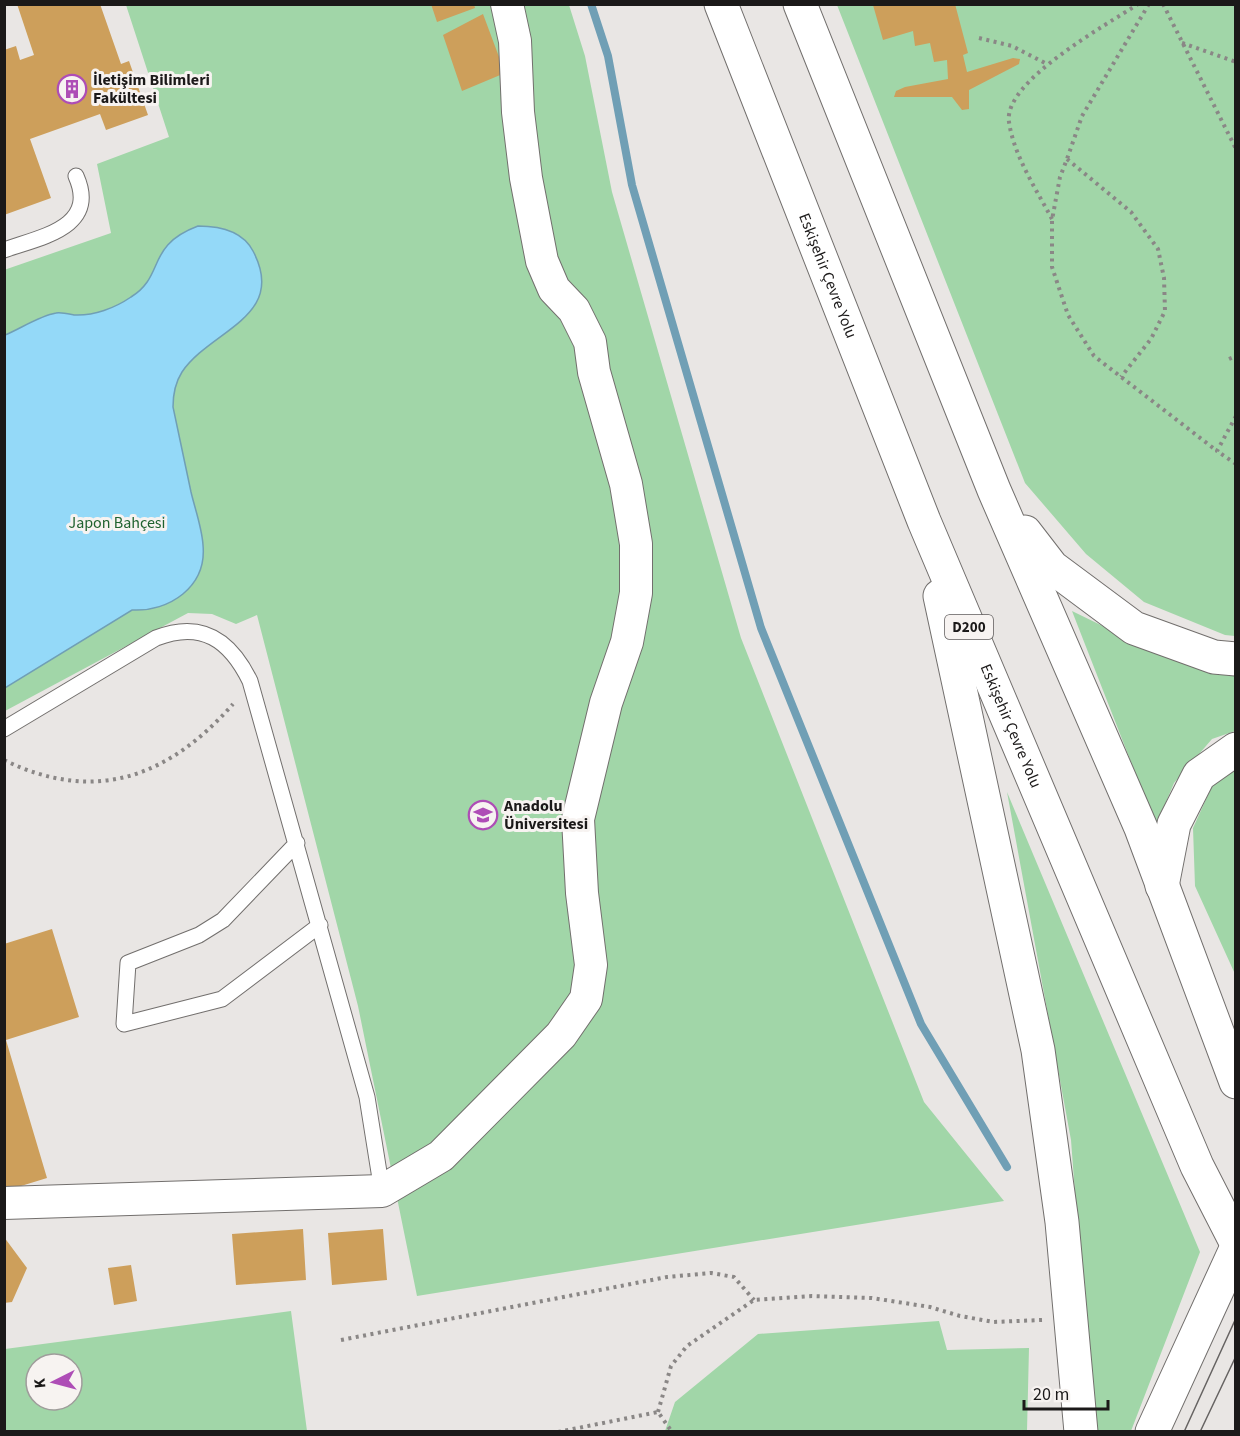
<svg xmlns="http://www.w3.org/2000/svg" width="1240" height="1436" font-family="'Source Sans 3',sans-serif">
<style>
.green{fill:#a1d6a8;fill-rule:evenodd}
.water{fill:#94d9f8;stroke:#709fb5;stroke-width:1.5}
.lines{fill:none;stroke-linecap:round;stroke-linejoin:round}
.stream{stroke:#709fb5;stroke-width:8}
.building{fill:#cd9f5b}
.lane-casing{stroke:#726f6d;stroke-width:17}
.street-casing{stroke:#726f6d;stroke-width:34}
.primary-casing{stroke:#726f6d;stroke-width:35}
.highway-casing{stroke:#726f6d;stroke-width:35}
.path{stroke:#8a8786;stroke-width:4;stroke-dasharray:3 4.5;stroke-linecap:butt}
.lane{stroke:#fff;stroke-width:15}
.street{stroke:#fff;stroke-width:32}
.primary{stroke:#fff;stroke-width:33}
.highway{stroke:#fff;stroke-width:33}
.tram{stroke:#666362;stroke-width:1.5}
.labels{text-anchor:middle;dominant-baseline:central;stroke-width:6;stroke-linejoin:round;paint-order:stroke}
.shield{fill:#f7f3f1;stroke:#5d5a5a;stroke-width:1.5}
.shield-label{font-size:15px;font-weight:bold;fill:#1b1919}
.poi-label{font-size:16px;font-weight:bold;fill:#1b1919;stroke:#f7f3f1;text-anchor:start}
.street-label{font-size:16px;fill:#1b1919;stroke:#f7f3f1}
.park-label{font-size:16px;fill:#1f622f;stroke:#f7f3f1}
</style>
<rect width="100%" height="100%" fill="#e9e6e4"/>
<path class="green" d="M126 5H569L585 56 612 192 741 638 924 1102 1004 1201 417 1296 358 1006 257 615 236 624 212 614 188 613 5 711 4 270 111 233 97 164 169 137Z
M837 5H1235V636L1225 635 1144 602 1086 554 1025 483Z
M1072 611 1113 631 1235 672V731L1212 739 1174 783 1156 826Z
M1235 758V974L1195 886 1193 828 1213 784Z
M1007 792 1200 1252 1131 1431H1093L1071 1140Z
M291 1311 307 1431H5V1349ZM36 1364H72V1400H36Z
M939 1321 947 1350 1029 1348 1027 1431H665L675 1402 758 1334Z"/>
<path class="water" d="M198 226C219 226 242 230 253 251 288 317 210 330 182 372 175 383 173 394 173 407 179 435 185 464 191 492 195 509 202 528 203 545 207 587 169 612 132 610L5 688V335C20 329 39 316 56 313 61 312 69 314 74 315 94 316 115 308 131 297 166 275 145 246 198 226Z"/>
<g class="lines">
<path class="stream" d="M591 4 608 56 632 185 761 628 921 1024 1007 1167"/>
</g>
<path class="building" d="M17 4H100L121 64 129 61 148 115 106 130 100 114 30 139 51 198 4 215V50L16 46 20 60 34 55Z
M431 4H474L475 8 437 22Z
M955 4 968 53 963 55 967 72 1013 58 1020 59 1019 64 969 90V109L962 110 952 97H894L896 91 905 87 948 79 947 60 934 62 930 43 915 46 913 31 883 40 873 5Z
M483 14 505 73 462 91 443 35Z
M52 929 79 1017 6 1040 47 1178 21 1186 23 1194 4 1199V944Z
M303 1229 306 1280 236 1285 232 1234Z
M383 1229 387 1280 332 1285 328 1233Z
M4 1237 27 1268 12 1302 4 1303Z
M131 1265 137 1301 114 1305 108 1268Z"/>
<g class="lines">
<g class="lane-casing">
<path id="lane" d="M4 250C40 237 99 228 76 176
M4 729 156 638C202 620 230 640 250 681L367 1097 382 1191
M297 843 223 920 199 935 128 963 124 1024 222 999 320 925"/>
</g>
<g class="street-casing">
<path id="street" d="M4 1203 382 1191 441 1156 561 1035 586 999 591 965 582 893 578 819 606 703 627 642 636 593V544L626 484 594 372 590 342 574 310 554 289 542 261 526 178 518 112 515 41 507 4"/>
</g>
<g class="primary-casing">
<path id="primary" d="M1152 1432 1236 1249"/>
</g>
<g class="highway-casing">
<g id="highway">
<path id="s1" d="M721 4 924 521 1197 1166 1236 1242"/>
<path d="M800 4 994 490 1141 828 1236 1082"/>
<path d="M1025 532 1052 567 1134 628 1214 657 1236 659"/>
<path d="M940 596 1038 1050 1062 1222 1081 1432"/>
<path d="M1162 886 1174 824 1199 775 1236 749"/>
</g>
</g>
<path class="path" d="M1149 4 1082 116 1067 159 1060 177 1052 220V267L1068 315 1094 356 1217 451
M1163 4 1236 149
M979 38 1012 46 1047 64
M1182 43 1236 62
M1067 159 1131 212 1158 249 1164 278 1165 311 1151 339 1121 377
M1052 219C1036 189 1014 156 1009 122 1003 81 1107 25 1138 4
M1229 359 1236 356
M1236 416 1217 451 1236 464
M4 760C96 805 170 776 233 704
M341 1340 667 1277 711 1273 734 1277 754 1300
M658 1412 671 1366 687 1346 754 1300 812 1296 872 1298 930 1307 960 1316 994 1322 1042 1320
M558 1432 658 1412 672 1432"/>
<use href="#lane" class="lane"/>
<use href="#street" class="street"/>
<use href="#primary" class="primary"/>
<use href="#highway" class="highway"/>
<path class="tram" d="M1184 1432 1236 1318
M1200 1432 1236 1356"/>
</g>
<defs>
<g id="building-ring" transform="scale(1.5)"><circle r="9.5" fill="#f7f3f1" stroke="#ae4db6" stroke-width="1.5"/><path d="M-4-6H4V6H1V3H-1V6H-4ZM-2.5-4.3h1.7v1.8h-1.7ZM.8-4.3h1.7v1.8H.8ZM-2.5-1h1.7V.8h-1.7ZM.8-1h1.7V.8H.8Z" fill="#ae4db6"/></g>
<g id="university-ring" transform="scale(1.5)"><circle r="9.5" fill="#f7f3f1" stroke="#ae4db6" stroke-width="1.5"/><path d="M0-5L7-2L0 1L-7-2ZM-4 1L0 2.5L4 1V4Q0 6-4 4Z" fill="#ae4db6"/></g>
</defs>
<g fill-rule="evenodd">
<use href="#building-ring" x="72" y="89"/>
<use href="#university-ring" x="483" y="815"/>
</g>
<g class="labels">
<rect class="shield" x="945" y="615" width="48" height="24" rx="4.5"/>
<g class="shield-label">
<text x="969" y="627">D200</text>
</g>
<g class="poi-label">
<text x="93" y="80">İletişim Bilimleri<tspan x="93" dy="18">Fakültesi</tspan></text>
<text x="504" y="806">Anadolu<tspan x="504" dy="18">Üniversitesi</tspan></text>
</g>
<g class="street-label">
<text stroke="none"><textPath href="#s1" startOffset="292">Eskişehir Çevre Yolu</textPath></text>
<text stroke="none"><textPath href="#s1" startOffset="778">Eskişehir Çevre Yolu</textPath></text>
</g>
<g class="park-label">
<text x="117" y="523">Japon Bahçesi</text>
</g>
</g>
<rect width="1240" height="1436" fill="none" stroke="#1b1919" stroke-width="12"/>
<g transform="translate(54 1382) rotate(264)"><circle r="28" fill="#f7f3f1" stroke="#9f9c9b" stroke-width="1.5"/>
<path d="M0-4.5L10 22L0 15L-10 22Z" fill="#ae4db6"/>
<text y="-9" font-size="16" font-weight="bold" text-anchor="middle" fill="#1b1919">K</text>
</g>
<path d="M1024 1400v9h84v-9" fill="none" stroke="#1b1919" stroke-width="3"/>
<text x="1033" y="1400" font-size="18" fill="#1b1919" stroke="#f7f3f1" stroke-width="4.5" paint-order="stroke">20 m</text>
</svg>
